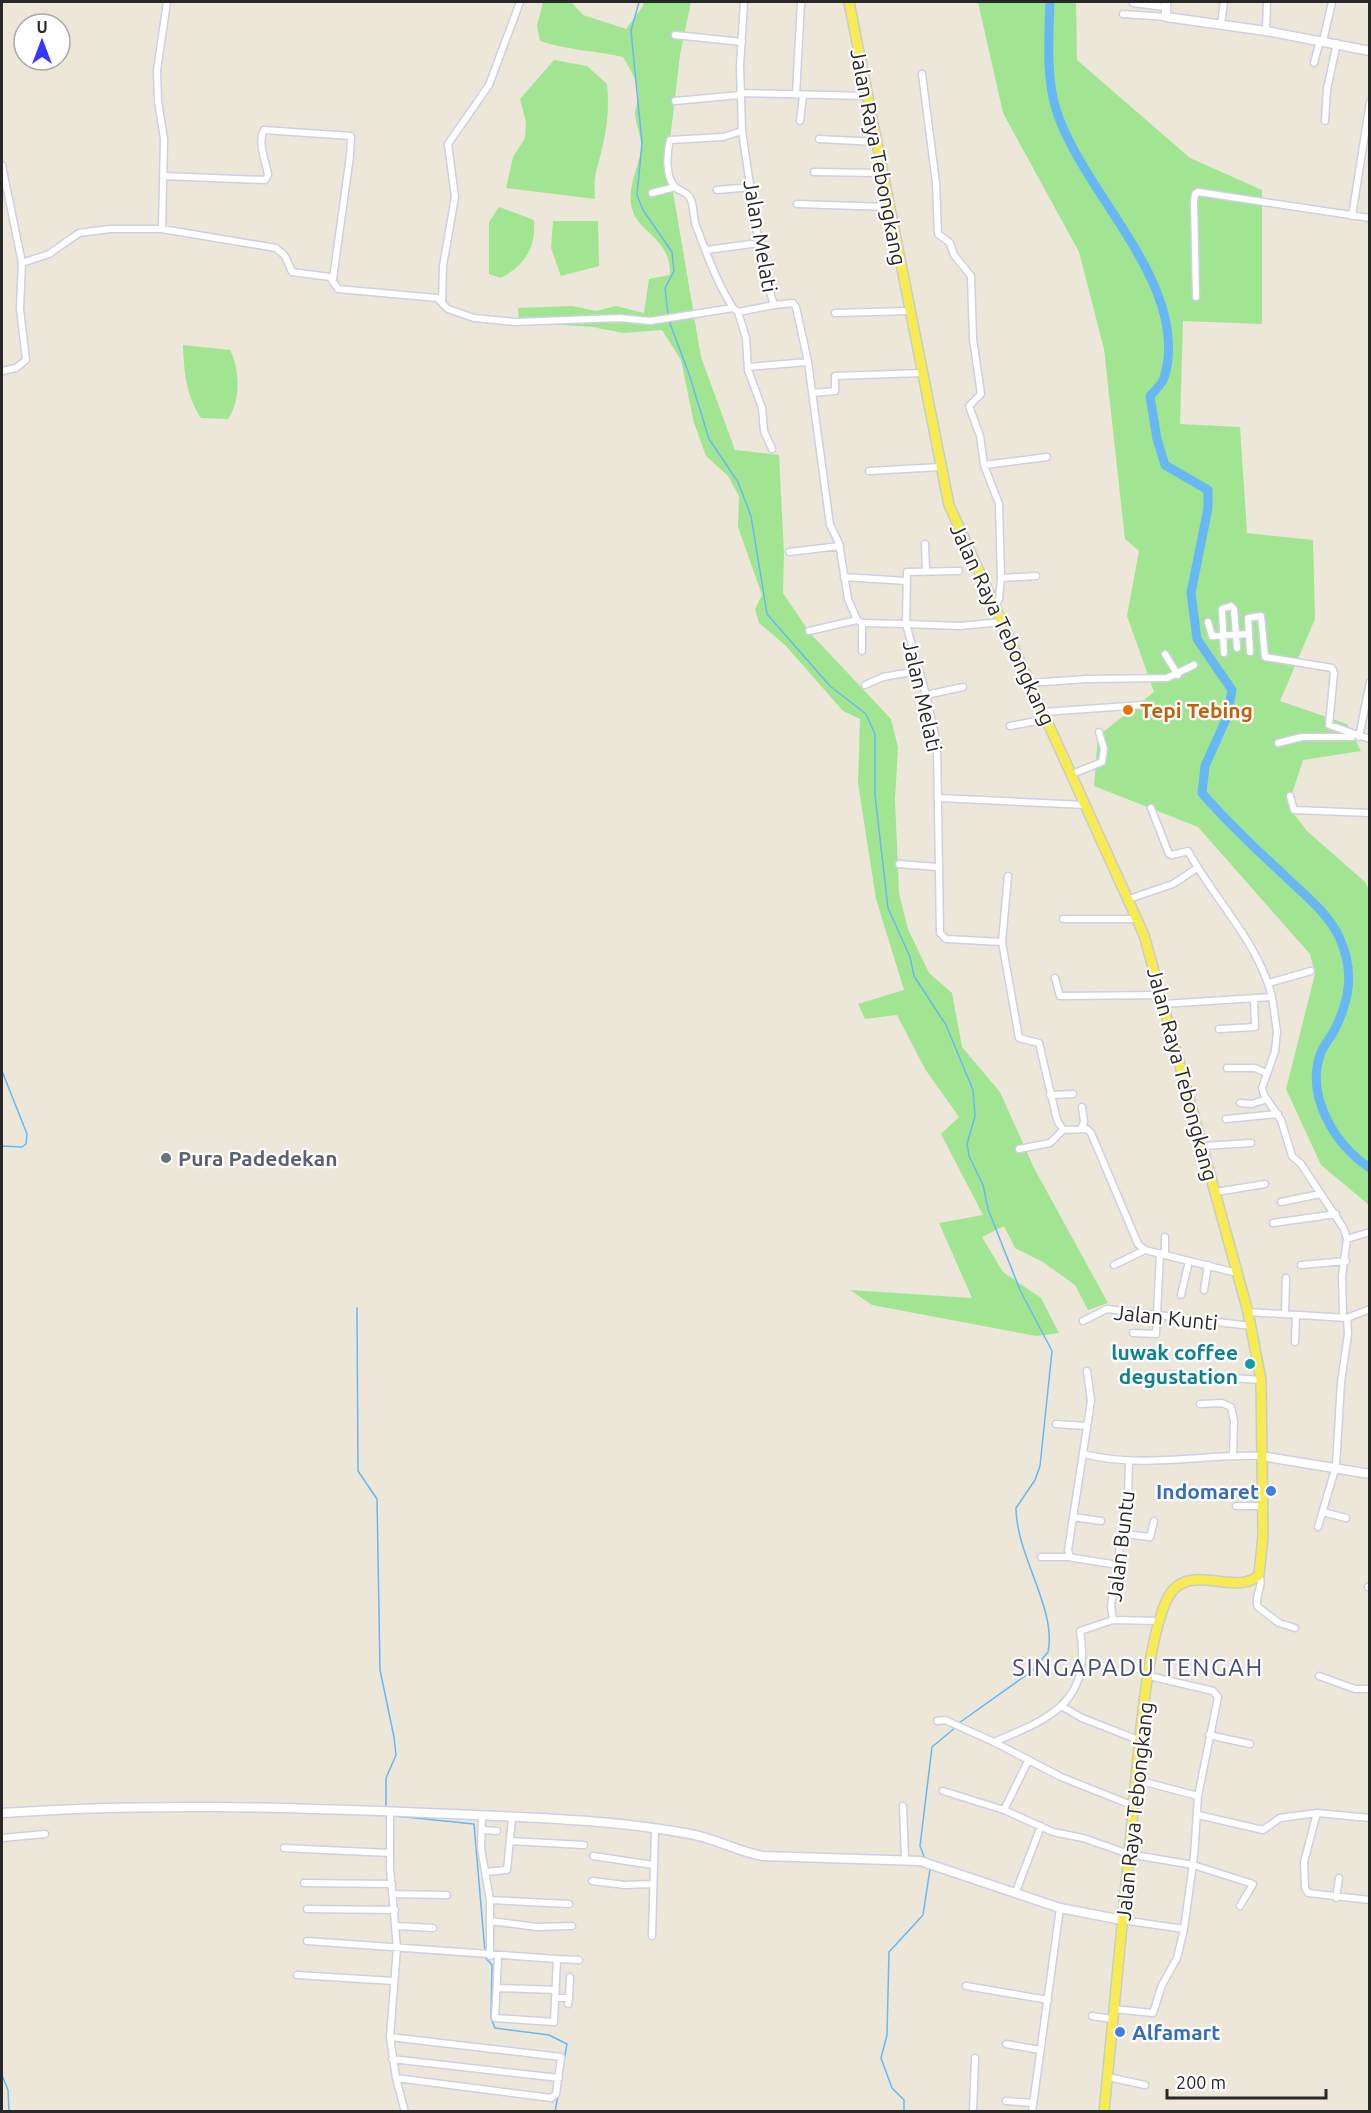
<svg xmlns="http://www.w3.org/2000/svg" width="1371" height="2113" font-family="Ubuntu,sans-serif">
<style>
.green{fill:#a1e592}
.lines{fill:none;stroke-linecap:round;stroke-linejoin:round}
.stream{stroke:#66b7f3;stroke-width:1.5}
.river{stroke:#66b7f3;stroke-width:9}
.street-casing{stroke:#cecfe2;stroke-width:9}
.secondary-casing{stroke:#cecfe2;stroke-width:11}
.primary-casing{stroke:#cbcbcb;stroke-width:12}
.street{stroke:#fff;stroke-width:6}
.secondary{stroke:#fff;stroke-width:8}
.primary{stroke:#f6eb53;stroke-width:9}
.food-dot{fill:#e8710a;stroke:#fff;stroke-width:2}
.worship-dot{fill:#6b7280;stroke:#fff;stroke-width:2}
.culture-dot{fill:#0f9aa8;stroke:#fff;stroke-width:2}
.shop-dot{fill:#3f7fe0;stroke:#fff;stroke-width:2}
.labels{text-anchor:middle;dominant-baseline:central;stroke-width:4.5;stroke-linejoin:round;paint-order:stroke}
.street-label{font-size:21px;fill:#282828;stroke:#fff}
.food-label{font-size:21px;font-weight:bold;fill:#c56008;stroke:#fff;text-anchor:start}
.worship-label{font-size:21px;font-weight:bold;fill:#5b616d;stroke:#fff;text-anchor:start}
.culture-label{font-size:21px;font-weight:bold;fill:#0d838f;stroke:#fff;text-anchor:end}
.shop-label{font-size:21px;font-weight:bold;fill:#366cbe;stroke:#fff;text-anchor:end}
.quarter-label{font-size:24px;letter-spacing:1.5px;fill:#47487b;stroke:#fff}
</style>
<rect width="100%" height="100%" fill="#ece7d9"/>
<path class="green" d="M543 2H571L583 15 626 29 643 6V2H691L680 55 670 140 671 180 701 357 735 450 779 455 784 553 783 593 810 633 891 719 898 747 895 800 899 893 908 929 929 973 952 993 962 1047 1000 1092 1034 1168 1108 1303 1088 1310 1075 1285 1043 1262 1015 1248 1004 1226 982 1237 1003 1272 1041 1298 1059 1333 1036 1336 872 1305 850 1290 972 1298 939 1223 983 1215 941 1134 959 1117 925 1069 897 1015 865 1019 858 1004 904 990 876 899 858 783 860 719 843 711 785 645 759 623 755 609 762 595 738 527 739 496 728 476 706 456 694 423 681 360 662 330 624 333 592 327 519 322 518 308 572 306 596 311 616 306 644 313 649 279 670 275C671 235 635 234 631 204 629 185 636 173 640 155 644 141 636 127 635 114 635 108 638 102 638 95 638 81 630 69 623 57 594 50 570 51 540 41L537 26Z
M978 2H1076L1077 60 1190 158 1262 190V324L1183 321 1180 424 1240 427 1247 533 1313 540 1315 619 1280 701 1347 724 1361 751 1303 760 1288 806 1307 831 1365 882 1369 890V1205L1321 1165 1286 1089 1315 974 1310 954 1198 827 1094 786 1098 736 1154 692 1127 616 1139 551 1125 539 1104 349 1079 252 1003 113Z
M554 60 587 66 607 84C609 104 608 124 603 144 598 170 593 170 595 199L506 188 513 157 525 138 526 122 520 99Z
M499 207 534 220C536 248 525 265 501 278L489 274V222Z
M553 221H598L599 266 561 276 551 248Z
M183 345 230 350C240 369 241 401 228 419L201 418C186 395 184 373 183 345Z"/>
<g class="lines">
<path class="stream" d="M639 2 631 31 642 143 637 195 643 210 672 252 674 271 665 288 668 316
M669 321 689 374 709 439 738 482 751 516 767 614 830 686 866 714 875 734V795L888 908 910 957 914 976 946 1025 973 1090 975 1116 967 1144 969 1156 983 1185 988 1209 1020 1290 1052 1351 1040 1466 1035 1480 1016 1508C1016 1555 1057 1609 1048 1652L1032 1671 959 1723
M2 1071 27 1134 26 1144 22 1147 2 1146
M357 1308 358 1471 377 1499 380 1670 394 1737 396 1755 386 1778V1807
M395 1816 474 1824 485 1952
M925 1859 920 1846 932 1747 956 1727
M485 1957 492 1965 491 2018 495 2028 549 2035 567 2044 555 2112
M2 2075 8 2090 9 2112
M904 2112V2100L892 2088 881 2058 887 2035 889 1952 923 1915 930 1869"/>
<path class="river" d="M1050 2C1049 35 1046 73 1055 106 1079 191 1193 285 1164 378 1162 384 1155 391 1150 396L1157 439 1165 465 1208 490V508L1191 593 1197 639 1232 690 1227 717 1205 766 1202 793C1228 823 1257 850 1286 877 1305 895 1330 915 1340 939 1354 971 1350 997 1336 1027 1332 1037 1323 1045 1320 1055 1306 1097 1335 1145 1370 1168"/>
<g class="street-casing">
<path id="street" d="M744 2 740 66 742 131 762 266 774 305 793 303 796 307 808 362 830 525 839 543 848 599 857 620 862 623 906 624 926 695 937 744 940 933 946 939 1002 942 1019 1038 1039 1043 1057 1120 1063 1130 1087 1129 1091 1133 1138 1244 1145 1250 1237 1273
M1133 3 1165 7
M1123 14 1166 17
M1221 24 1224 2
M1266 31 1267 2
M675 35 742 42
M1323 41 1332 2
M1314 63 1320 40
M922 74 936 183 938 234 950 243 954 255 971 276 973 339 981 394 969 406 980 436 984 465 999 504 1001 578 999 599 995 606
M740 93 867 96
M796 95 801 2
M675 101 740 95
M800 121 803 96
M1325 121 1327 89 1337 43
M819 139 876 142
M2 165 22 263
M814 172 882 173
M163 176 265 180 268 175C266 161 257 143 264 130L351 136 350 156 333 279
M717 190 752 187
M652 193 675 187
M797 204 889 207
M1352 216 1370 102
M162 229 164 139 158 101 157 70 167 2
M706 250 759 243
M1196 297 1194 202 1195 194 1198 192 1370 218
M442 303 443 266 455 197 448 144 489 85 520 2
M733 308C716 281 706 252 695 223 693 215 694 207 691 200 688 191 679 192 674 186 665 175 667 152 670 140L723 137 742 131
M738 312 746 338 748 370 762 408 764 431 772 449
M835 313 909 311
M748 367 808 362
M2 371 16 368 26 360 20 309 22 263 49 254 79 233 110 229H162L276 248 285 256 292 272 330 277 338 289 437 298 448 309 474 318 515 322 619 318 650 321 733 308 738 312 774 305
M813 393 835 391V376L922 373
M984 465 1047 457
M869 471 941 467
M925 544 926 570
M789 552 840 546
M959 571 907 572 906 624 960 626 1002 622
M844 577 906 581
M1001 578 1036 576
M1208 622 1212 636 1249 634
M862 623V651
M809 631 857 620
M1250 652 1248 618 1261 616 1265 657 1332 668 1334 673 1329 725 1370 739
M1224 653 1222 609 1231 606 1234 609 1237 648
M1165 654 1178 675
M1030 683 1087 679 1167 678 1194 665
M865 685 883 677 917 671
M926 695 963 687
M1044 712 1142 705
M1010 726 1047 719
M1359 737 1370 682
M1278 743 1302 737H1352
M1072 774 1102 762 1104 749 1099 732
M1290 796 1294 810 1370 813
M940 798 1086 805
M1151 808 1169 854 1172 855 1188 851C1214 899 1259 943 1272 997
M899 864 937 867
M1129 899 1173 884 1197 868
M1063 919H1137
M1002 942 1008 876
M1055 978 1060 996 1161 995
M1269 983 1311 971
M1163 1004 1272 997 1277 1032 1275 1051 1262 1088 1264 1095 1281 1120 1292 1156 1301 1164 1344 1229 1347 1239 1342 1276 1343 1316
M1219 1029 1255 1027 1254 999
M1227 1068H1255L1266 1073
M1050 1095 1073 1094
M1240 1103 1252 1104 1267 1099
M1226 1119 1278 1114
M1081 1129 1084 1122 1082 1107
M1203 1146 1251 1143
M1019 1149 1050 1143 1063 1130
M1216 1192 1265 1184
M1281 1202 1320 1194
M1273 1223 1336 1214
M1347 1239 1370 1232
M1165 1254V1237
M1114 1265 1145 1250
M1301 1265 1346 1261
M1204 1290 1208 1265
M1181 1295 1189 1261
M1248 1312 1347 1318 1370 1309
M1285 1314 1286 1278
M1083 1321 1107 1309 1251 1326
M1133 1333 1156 1334 1160 1253
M1295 1342 1296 1315
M1087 1371 1091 1401 1068 1550 1070 1557 1074 1558 1118 1565
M1168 1374 1261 1380
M1200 1404 1222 1403 1231 1407 1234 1421 1233 1455
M1056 1424 1087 1426
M1084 1454C1142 1469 1202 1454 1261 1456
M1236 1506H1262
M1323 1512 1346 1518
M1073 1517 1101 1521
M1318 1527 1336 1466 1341 1382 1348 1334 1347 1318
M1123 1534 1150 1537 1154 1521
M1041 1557H1070
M1259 1575C1265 1586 1253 1596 1258 1607L1279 1623 1295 1628
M1368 1587H1370
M1113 1620 1080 1631C1092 1702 1051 1718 994 1742L1061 1777 1134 1806
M1113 1620 1111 1606 1128 1494 1129 1461
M1113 1620 1159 1621
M1319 1676 1355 1689H1370
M1063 1707 1082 1718 1141 1741
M937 1721 945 1720 994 1742
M1209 1735 1250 1744
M1137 1780 1198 1796
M943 1791 1004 1810 1053 1832 1083 1838 1129 1854 1193 1865 1253 1884 1240 1906
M903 1806 905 1858
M1004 1810 1028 1761
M390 1812V1868L397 1948 390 2037 396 2078 405 2112
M1198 1815 1263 1830 1280 1818 1317 1813
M482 1816 481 1848 490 1900V1956
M1370 1818 1317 1813 1304 1862 1305 1888 1308 1893 1370 1900
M482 1830 497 1831
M2 1838 45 1834
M511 1841 584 1845
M284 1848 390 1853
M593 1856 653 1865
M485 1872 507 1870 512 1818
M592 1881 625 1885 652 1884
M304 1883 392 1884
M393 1894 447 1895
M1015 1894 1041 1826
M1336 1898 1339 1878
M490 1900 569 1904
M307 1909 395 1910
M1122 1920 1184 1929
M491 1921 537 1927 572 1926
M396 1926 433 1928
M652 1936 655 1830
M307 1941 557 1959 554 2022 495 2018 498 1957
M557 1959 579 1960
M297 1975 394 1981
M966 1986 1048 2000
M497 1988 556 1990
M556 1998H569L568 2004
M569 1998 570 1977
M1113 2009 1153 2013 1162 1985 1177 1958 1184 1929 1194 1856 1198 1796 1218 1697 1213 1691 1149 1676
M1092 2016 1112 2019
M390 2037 561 2057 556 2094 551 2098 396 2078
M1006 2044 1040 2050
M392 2059 559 2078
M1108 2077 1145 2085
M1006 2101 1033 2103
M973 2112 975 2058
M1032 2112 1060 1908"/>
</g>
<g class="secondary-casing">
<path id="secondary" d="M1166 2V17L1266 31 1370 51
M1261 1456 1370 1474
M2 1813C143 1803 286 1807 428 1813 514 1817 604 1818 690 1834 715 1838 738 1852 763 1856L920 1861 1060 1908 1122 1920"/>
</g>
<g class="primary-casing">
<path id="primary" d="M849 2 949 505 1144 935 1248 1312 1261 1380 1263 1536 1259 1575C1237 1596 1196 1565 1173 1590 1144 1623 1135 1802 1129 1853 1121 1939 1112 2025 1104 2112"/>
</g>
<use href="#street" class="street"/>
<use href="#secondary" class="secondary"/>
<use href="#primary" class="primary"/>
</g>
<circle class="food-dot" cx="1128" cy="710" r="6"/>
<circle class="worship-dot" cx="166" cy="1158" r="6"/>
<circle class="culture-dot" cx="1250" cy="1364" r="6"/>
<g class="shop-dot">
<circle cx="1271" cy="1491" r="6"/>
<circle cx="1120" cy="2032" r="6"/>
</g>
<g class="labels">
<g class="street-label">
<text transform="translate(879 157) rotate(79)">Jalan Raya Tebongkang</text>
<text transform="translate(761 236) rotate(80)">Jalan Melati</text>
<text transform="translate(1003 624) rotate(65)">Jalan Raya Tebongkang</text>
<text transform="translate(923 696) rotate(77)">Jalan Melati</text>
<text transform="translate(1183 1074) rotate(75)">Jalan Raya Tebongkang</text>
<text transform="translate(1166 1317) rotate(6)">Jalan Kunti</text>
<text transform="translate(1120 1546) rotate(-83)">Jalan Buntu</text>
<text transform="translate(1134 1811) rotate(-84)">Jalan Raya Tebongkang</text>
</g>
<g class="food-label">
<text x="1140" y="710">Tepi Tebing</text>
</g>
<g class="worship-label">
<text x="178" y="1158">Pura Padedekan</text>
</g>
<g class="culture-label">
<text x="1238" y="1352">luwak coffee<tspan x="1238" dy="24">degustation</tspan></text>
</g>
<g class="shop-label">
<text x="1259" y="1491">Indomaret</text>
<text x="1132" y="2032" text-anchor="start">Alfamart</text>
</g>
<g class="quarter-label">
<text x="1138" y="1667">SINGAPADU TENGAH</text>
</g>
</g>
<rect width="1371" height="2113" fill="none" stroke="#282828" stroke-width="6"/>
<g transform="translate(42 42)"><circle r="28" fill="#ffffff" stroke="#a9a9a9" stroke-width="1.5"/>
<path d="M0-4.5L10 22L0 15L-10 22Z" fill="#3337ff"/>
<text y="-9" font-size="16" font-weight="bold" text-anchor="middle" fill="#282828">U</text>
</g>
<path d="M1167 2089v9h159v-9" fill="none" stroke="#282828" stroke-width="3"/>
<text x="1176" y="2089" font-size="18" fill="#282828" stroke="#ffffff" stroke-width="4.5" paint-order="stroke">200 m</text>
</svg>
